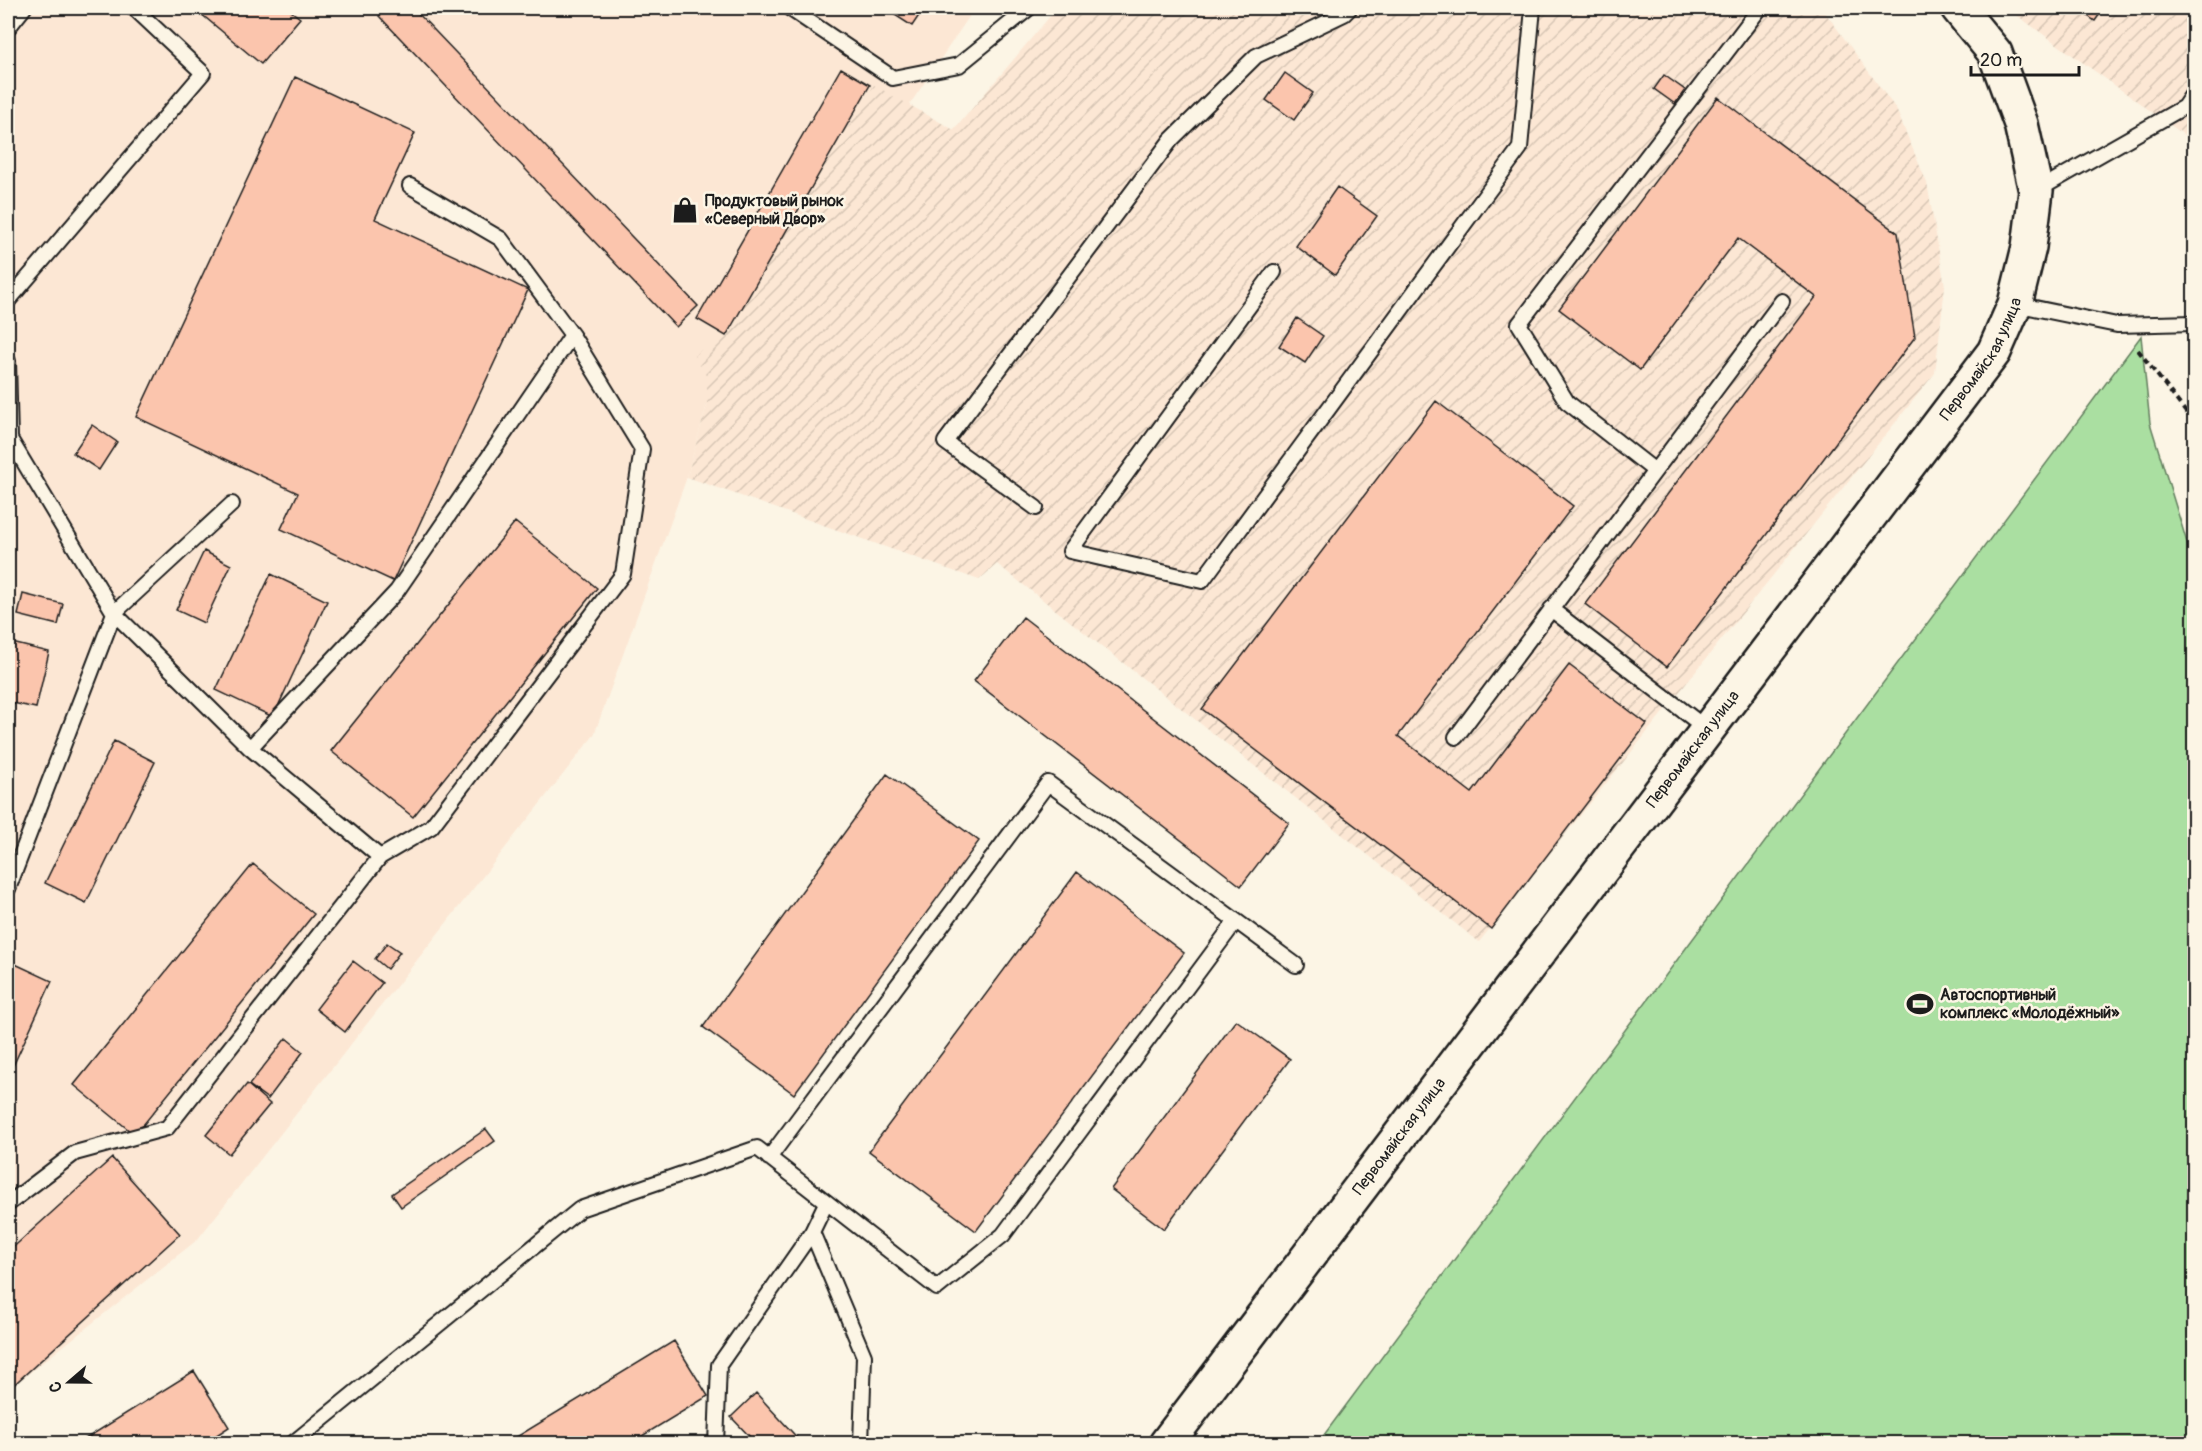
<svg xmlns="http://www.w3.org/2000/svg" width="2202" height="1451" font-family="Pangolin,sans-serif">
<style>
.built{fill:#fce7d4}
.industrial{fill:url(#industrial-furrows)}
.green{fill:#aadfa1;stroke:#637e5e;stroke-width:1.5}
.building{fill:#fbc5ad;stroke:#1c1c1c;stroke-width:1.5}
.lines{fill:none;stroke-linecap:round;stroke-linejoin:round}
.service-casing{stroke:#1c1c1c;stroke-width:18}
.tertiary-casing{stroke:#1c1c1c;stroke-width:38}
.path{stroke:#1c1c1c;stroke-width:4;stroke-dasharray:6 4.5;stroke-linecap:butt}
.service{stroke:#fcf5e5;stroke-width:14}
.tertiary{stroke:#fcf5e5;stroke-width:33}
.labels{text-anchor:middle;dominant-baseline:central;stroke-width:5;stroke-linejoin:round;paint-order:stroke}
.poi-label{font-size:16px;font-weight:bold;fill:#1c1c1c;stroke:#fcf5e5;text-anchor:start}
.street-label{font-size:16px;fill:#1c1c1c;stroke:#fcf5e5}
</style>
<defs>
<pattern id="industrial-furrows" width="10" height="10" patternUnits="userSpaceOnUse" patternTransform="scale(1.5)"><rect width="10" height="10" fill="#fce7d4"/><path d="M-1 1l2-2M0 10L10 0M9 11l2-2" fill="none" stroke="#d7c6b5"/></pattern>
</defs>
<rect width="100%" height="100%" fill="#fcf5e5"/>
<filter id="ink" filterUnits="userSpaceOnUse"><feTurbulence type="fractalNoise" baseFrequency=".0167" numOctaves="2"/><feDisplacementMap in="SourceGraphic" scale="12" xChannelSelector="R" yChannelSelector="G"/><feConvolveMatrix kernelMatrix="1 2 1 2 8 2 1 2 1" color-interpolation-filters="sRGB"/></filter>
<g filter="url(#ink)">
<path class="built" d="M8 8H975L707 404 687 477 594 735 197 1240 8 1390Z"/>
<path class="industrial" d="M1057 8H1822L1896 109 1927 183 1945 286 1935 373 1479 942 997 564 979 580 687 477 707 404V377L694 356 726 330 874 85 954 130Z
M2007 8H2194V142L2033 27Z"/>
<path class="green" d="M2141 336 2150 423 2194 565V1443H1318Z"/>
<path class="building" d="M194 8H287L300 18 261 64Z
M388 8H413L698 306 676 327 379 16Z
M884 8H924L912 26Z
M2076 8H2104L2095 21Z
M841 68 870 85 726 336 697 319Z
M1285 73 1313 93 1294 120 1266 100Z
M1664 75 1685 90 1675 104 1654 89Z
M295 77 415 133 375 219 528 290 393 581 281 529 298 493 136 417Z
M1718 97 1898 233 1915 337 1667 667 1585 604 1816 297 1738 238 1640 370 1559 309Z
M1337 187 1377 216 1335 275 1296 246Z
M1297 318 1323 336 1305 363 1279 346Z
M1436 401 1573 506 1398 736 1472 793 1569 665 1647 724 1491 929 1202 709Z
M92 425 117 442 99 470 73 453Z
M515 522 597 588 413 817 331 751Z
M204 551 231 565 204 623 176 610Z
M271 574 327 601 273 717 216 690Z
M23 594 63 604 58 625 18 615Z
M1023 617 1289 823 1241 886 974 681Z
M8 642 49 652 36 708 8 702Z
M114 741 155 762 86 903 45 883Z
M887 774 979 841 794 1094 703 1027Z
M253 864 314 914 135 1135 74 1085Z
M1077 872 1184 953 976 1231 869 1151Z
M387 943 400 952 387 969 375 959Z
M353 961 382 983 345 1032 316 1009Z
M13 963 52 981 8 1077V976Z
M1236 1020 1290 1059 1164 1229 1111 1189Z
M286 1038 303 1052 268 1099 249 1085Z
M247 1084 270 1104 229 1154 206 1135Z
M486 1129 495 1141 401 1207 392 1194Z
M112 1158 180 1234 8 1390V1252Z
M674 1341 708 1396 629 1444H505Z
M194 1371 229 1427 203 1444H77Z
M756 1393 803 1444H747L752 1439 731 1417Z"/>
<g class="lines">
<g class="service-casing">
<path id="service" d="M789 8 893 78 959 65 1029 8
M8 28 24 8
M410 186 501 239 572 335
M2036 191 2184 107 2194 92
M1274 272 1070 551 1202 581 1520 148 1533 8
M8 301 203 73 134 8
M2015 304 2117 325 2194 323
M8 361 10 439 114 613 250 748 380 857
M1655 471 1567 402 1519 324 1760 8
M1036 508 945 442 1171 140 1256 56 1344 14 1350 8
M1551 609 1708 730
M1456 737 1782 301
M8 889 114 613 232 504
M769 1158 1048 783 1296 965
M8 1204 75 1153 167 1128 380 857 431 827 623 574 642 449 572 335 397 591 250 748
M812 1232 864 1356 861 1444
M292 1444 580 1209 757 1148 937 1288 1003 1235 1236 921
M716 1444 719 1365 812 1232 826 1203"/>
</g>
<g class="tertiary-casing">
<g id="tertiary">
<path id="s1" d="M1166 1444 1994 352 2015 304 2029 247 2036 191 2021 124 1995 53 1958 8"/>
</g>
</g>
<path class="path" d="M2138 350 2194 423"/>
<use href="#service" class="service"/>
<use href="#tertiary" class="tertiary"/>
</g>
</g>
<defs>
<g id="shop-bare" transform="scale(2.07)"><path d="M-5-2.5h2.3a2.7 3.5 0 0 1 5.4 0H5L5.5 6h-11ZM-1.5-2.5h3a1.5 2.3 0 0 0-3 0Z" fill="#1c1c1c" stroke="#fcf5e5" stroke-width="2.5" paint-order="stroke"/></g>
<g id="stadium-bare" transform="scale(2.07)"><path d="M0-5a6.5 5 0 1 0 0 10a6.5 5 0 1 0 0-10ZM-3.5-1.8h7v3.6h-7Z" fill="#1c1c1c" stroke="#fcf5e5" stroke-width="2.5" paint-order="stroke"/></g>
</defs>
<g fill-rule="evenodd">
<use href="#shop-bare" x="685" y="210"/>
<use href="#stadium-bare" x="1920" y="1004"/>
</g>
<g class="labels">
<g class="poi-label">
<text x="705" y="201">Продуктовый рынок<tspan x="705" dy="18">«Северный Двор»</tspan></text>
<text x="1940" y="995">Автоспортивный<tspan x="1940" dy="18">комплекс «Молодёжный»</tspan></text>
</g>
<g class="street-label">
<text stroke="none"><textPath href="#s1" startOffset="1358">Первомайская улица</textPath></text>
<text stroke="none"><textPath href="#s1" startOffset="872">Первомайская улица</textPath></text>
<text stroke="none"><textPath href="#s1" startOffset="386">Первомайская улица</textPath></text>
</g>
</g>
<rect width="2202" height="1451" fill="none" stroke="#fcf5e5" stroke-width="30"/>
<rect x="15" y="15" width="2172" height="1421" fill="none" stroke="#1c1c1c" stroke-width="2" filter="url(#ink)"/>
<g transform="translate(69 1382) rotate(250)" stroke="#fcf5e5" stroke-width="4.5" paint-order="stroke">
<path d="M0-4.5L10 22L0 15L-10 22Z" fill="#1c1c1c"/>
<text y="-9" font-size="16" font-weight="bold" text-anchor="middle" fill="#1c1c1c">С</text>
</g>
<path d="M1971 66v9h108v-9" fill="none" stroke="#1c1c1c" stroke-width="3"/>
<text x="1980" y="66" font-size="18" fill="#1c1c1c" stroke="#fcf5e5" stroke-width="4.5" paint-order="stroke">20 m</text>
</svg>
